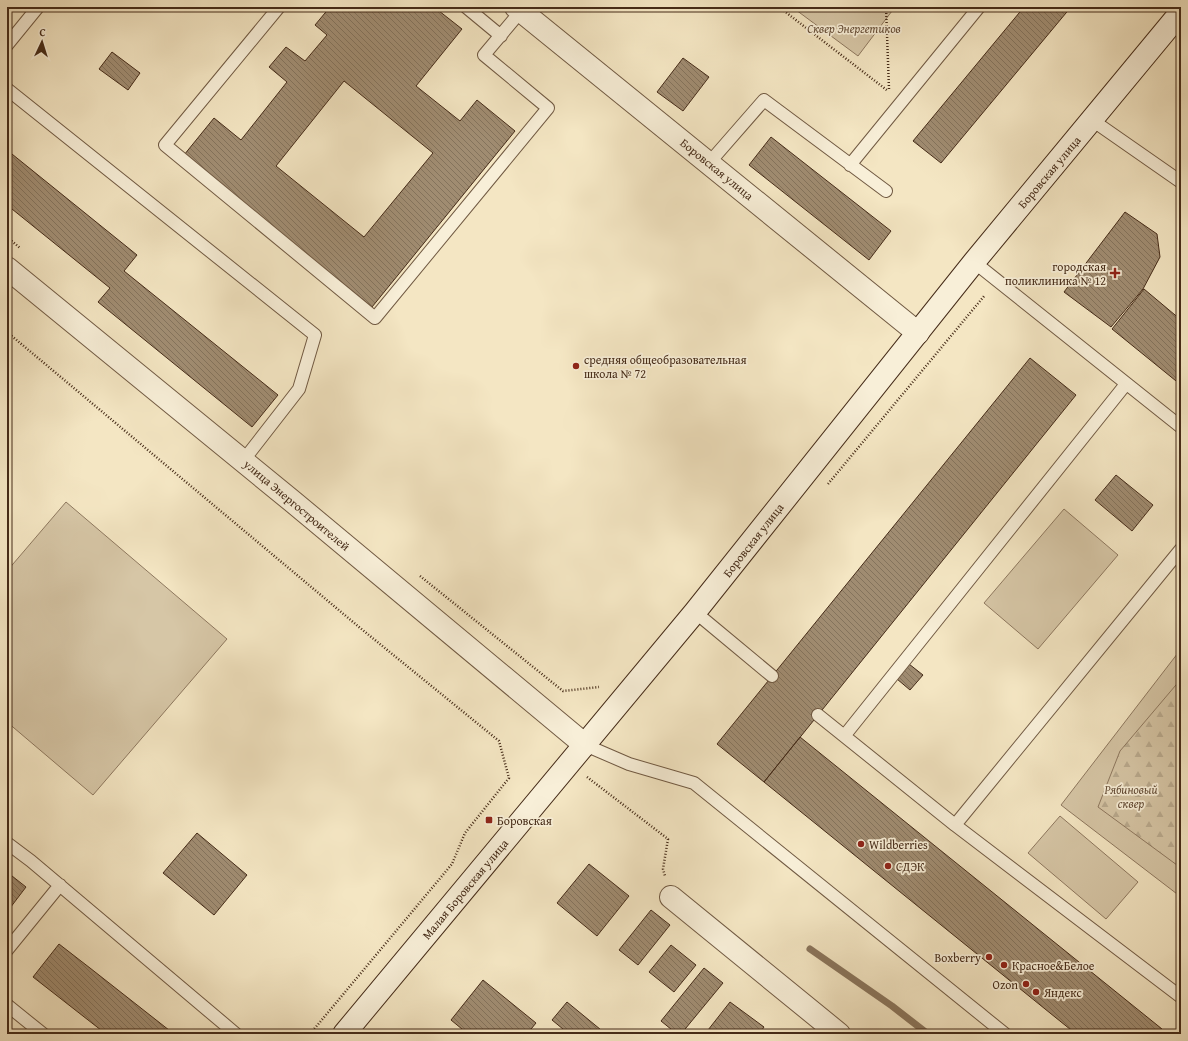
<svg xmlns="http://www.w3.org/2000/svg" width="1188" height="1041" font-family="'Gentium Book Plus',serif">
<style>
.green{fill:#d6c6a6;stroke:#8e785f}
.forest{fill:url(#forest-firs);stroke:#8e785f}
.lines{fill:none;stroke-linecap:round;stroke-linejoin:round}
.stream{stroke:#8a755c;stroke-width:7}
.building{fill:url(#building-back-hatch);stroke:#452b18;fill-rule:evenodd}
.lane-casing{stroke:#715a43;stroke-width:14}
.street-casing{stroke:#715a43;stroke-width:24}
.secondary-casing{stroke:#452b18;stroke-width:24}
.path{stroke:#452b18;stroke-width:2.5;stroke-dasharray:1 2;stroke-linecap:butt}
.lane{stroke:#f8efd8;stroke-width:12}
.street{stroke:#f8efd8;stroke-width:22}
.secondary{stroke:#f8efd8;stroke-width:22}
.poi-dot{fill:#8f2418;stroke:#f8efd8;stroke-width:1.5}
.labels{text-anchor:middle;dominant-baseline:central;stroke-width:3.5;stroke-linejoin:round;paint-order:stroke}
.park-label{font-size:12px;font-style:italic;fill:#624a34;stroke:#f8efd8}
.street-label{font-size:12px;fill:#452b18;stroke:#f8efd8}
.poi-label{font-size:12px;fill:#452b18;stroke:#f8efd8;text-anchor:start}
</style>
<defs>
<pattern id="forest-firs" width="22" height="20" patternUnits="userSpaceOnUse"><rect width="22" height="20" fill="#d6c6a6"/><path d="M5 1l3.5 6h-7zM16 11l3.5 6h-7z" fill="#b9aa8e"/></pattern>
<pattern id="building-back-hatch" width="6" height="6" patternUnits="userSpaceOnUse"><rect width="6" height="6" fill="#a08c71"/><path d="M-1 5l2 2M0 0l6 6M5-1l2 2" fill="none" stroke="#84735c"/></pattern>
</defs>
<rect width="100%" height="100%" fill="#f4e6c3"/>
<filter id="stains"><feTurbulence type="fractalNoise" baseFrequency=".005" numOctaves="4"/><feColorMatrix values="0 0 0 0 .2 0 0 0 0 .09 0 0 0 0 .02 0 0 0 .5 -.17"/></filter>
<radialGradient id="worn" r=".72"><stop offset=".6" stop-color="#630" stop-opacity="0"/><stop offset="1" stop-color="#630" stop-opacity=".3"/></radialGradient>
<path class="green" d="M792 7H895L858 56Z
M66 502 227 639 93 795 7 722V571Z
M1064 509 1118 555 1038 649 984 603Z
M1181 649V897L1061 805Z
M1060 816 1138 882 1106 919 1028 853Z"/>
<path class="forest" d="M1181 679V868L1098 807 1120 751Z"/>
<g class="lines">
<path class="stream" d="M810 949 892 1006 928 1034"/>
</g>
<path class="building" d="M330 7H434L462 29 416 86 460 121 477 100 515 131 372 307 184 155 214 118 241 140 287 82 269 67 286 47 305 61 327 35 315 25ZM344 81 433 153 364 237 276 166Z
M1024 7H1071L941 163 913 141Z
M112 52 140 73 128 90 99 69Z
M683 58 709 77 683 111 657 92Z
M771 137 891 231 869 260 749 165Z
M7 150 137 255 124 271 278 395 252 427 98 302 110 288 7 205Z
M1125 212 1157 234 1160 257 1143 289 1111 327 1064 292Z
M1144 289 1181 320V385L1112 329Z
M1030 358 1076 395 764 782 717 744Z
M1116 475 1153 505 1132 531 1095 500Z
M909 664 923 675 910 690 897 679Z
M800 737 1162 1029 1158 1034H1076L764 782Z
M197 833 247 875 214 915 163 873Z
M589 864 629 896 597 936 557 903Z
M7 872 26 887 7 912Z
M651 910 670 925 638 965 619 950Z
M59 944 90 968 174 1034H106L33 977Z
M671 945 696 965 674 992 649 972Z
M704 968 723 983 681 1034H677L661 1021Z
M483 980 536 1023 527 1034H468L451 1020Z
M567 1002 606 1034H569L552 1020Z
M730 1002 764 1027 759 1034H713L708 1030Z"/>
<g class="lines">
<g class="lane-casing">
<path id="lane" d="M279 7 165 145 375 318 548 108 484 55 521 11
M466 7 501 36
M7 45 38 7
M7 89 315 335 299 389 243 461
M1092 120 1181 182
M709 163 764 100 886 191
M850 165 979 7
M974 262 1181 427
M695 612 772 676
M818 715 955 825 1181 997
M845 735 1126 384
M585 745 629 764 694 783 1005 1034
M955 825 1181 549
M7 843 31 861 236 1034
M7 950 60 885
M7 1005 43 1034"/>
</g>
<g class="street-casing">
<path id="street" d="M516 7 918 333
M7 268 292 501 585 745
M671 897 839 1034"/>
</g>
<g class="secondary-casing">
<path id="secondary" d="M344 1034 695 612 974 262 1181 12"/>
</g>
<path class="path" d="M779 7 888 91
M886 7 889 89
M7 237 20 248
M7 332 359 627 499 741 509 778 465 833 452 864 310 1034
M828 484 985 295
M420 576 563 691 599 687
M587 777 668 839 663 869 665 876"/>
<use href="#lane" class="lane"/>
<use href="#street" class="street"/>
<use href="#secondary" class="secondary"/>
</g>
<g class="poi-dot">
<path d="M1113 267h4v4h4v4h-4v4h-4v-4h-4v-4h4z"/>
<circle cx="576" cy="366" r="4"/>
<rect x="485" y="816" width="8" height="8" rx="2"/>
<circle cx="861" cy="844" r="4"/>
<circle cx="888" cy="866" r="4"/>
<circle cx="989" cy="957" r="4"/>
<circle cx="1004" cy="965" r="4"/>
<circle cx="1026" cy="984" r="4"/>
<circle cx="1036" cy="992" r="4"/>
</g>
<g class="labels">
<g class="park-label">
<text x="854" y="28">Сквер Энергетиков</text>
<text x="1131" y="789">Рябиновый<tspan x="1131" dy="14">сквер</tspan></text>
</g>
<g class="street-label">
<text transform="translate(717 169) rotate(39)">Боровская улица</text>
<text transform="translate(1049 172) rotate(-50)">Боровская улица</text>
<text transform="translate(297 505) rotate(40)">улица Энергостроителей</text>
<text transform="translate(753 540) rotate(-52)">Боровская улица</text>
<text transform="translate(465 889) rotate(-50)">Малая Боровская улица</text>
</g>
<g class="poi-label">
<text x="1106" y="266" text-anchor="end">городская<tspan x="1106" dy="14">поликлиника № 12</tspan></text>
<text x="584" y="359">средняя общеобразовательная<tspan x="584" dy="14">школа № 72</tspan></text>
<text x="497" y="820">Боровская</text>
<text x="869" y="844">Wildberries</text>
<text x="896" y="866">СДЭК</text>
<text x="981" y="957" text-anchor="end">Boxberry</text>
<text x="1012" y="965">Красное&amp;Белое</text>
<text x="1018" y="984" text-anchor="end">Ozon</text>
<text x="1044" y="992">Яндекс</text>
</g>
</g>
<rect width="1188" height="1041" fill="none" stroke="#f4e6c3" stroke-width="24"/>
<rect x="8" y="8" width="1172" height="1025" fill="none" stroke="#452b18" stroke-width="2"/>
<rect x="12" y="12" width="1164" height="1017" fill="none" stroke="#452b18"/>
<g transform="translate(42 42) rotate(4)" stroke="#f8efd8" stroke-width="3" paint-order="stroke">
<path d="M0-3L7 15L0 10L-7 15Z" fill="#452b18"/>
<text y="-6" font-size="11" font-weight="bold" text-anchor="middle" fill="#452b18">С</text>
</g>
<rect width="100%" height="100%" filter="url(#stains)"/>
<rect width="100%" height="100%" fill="url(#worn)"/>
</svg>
